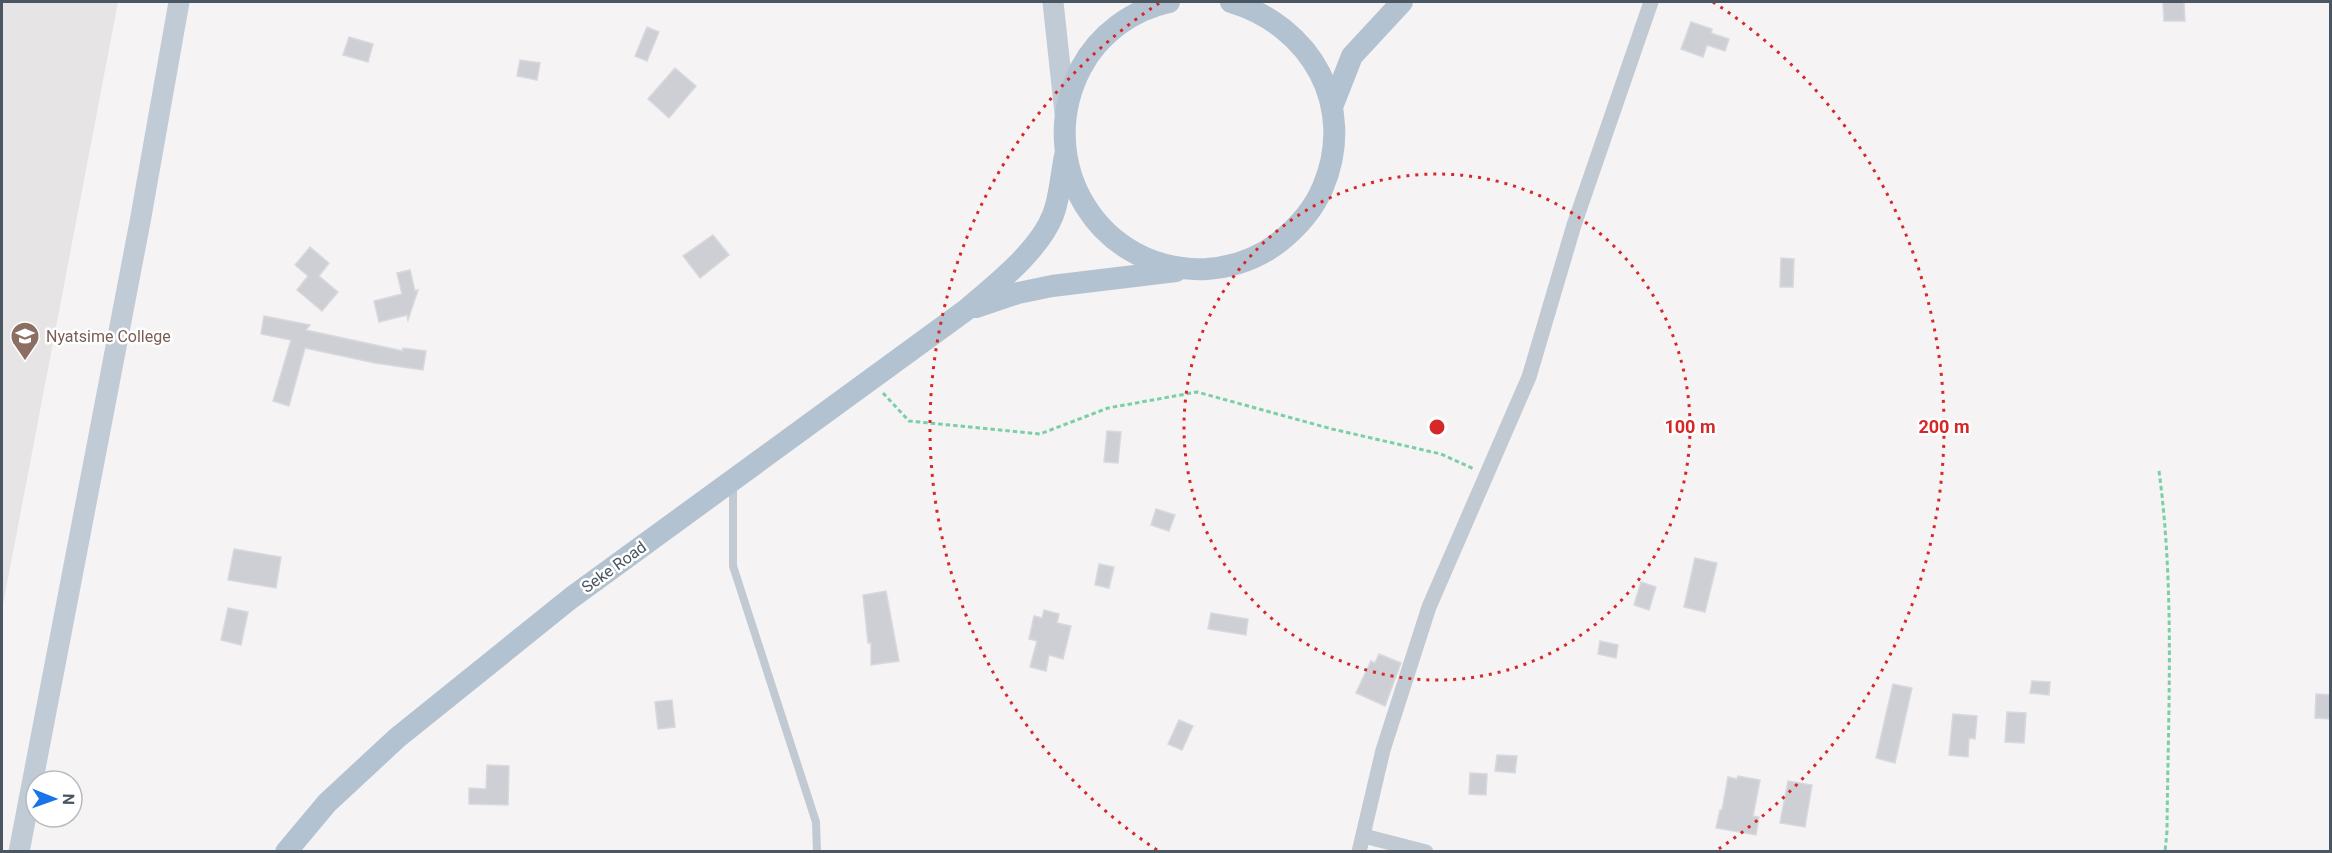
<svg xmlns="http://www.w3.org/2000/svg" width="2332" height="853" font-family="Roboto,sans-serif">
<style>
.education{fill:#e6e4e5}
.building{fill:#cdcfd5;stroke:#d7d9de;stroke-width:1.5}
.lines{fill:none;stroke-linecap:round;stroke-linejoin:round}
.path{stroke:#7ad0a6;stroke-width:3;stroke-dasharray:4.5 3;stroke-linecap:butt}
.lane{stroke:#c1cad2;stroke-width:8}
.street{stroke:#c1cad2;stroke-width:15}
.secondary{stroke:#c1cbd6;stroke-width:21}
.primary{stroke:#b3c2d1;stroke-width:22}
.ring{fill:none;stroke:#d62828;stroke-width:3;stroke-dasharray:3 6}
.labels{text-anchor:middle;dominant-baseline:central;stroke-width:5;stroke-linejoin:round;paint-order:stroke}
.education-label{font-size:16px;fill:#785e54;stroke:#fff;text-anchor:start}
.street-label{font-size:16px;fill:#4a5661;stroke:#fff}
.centre{fill:#d62828;stroke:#fff;stroke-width:3}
.ring-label{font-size:18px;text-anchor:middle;font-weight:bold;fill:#d62828;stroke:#fff;stroke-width:5;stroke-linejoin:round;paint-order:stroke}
</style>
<rect width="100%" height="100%" fill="#f5f3f3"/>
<path class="education" d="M2 2H118L2 610Z"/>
<path class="building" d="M2163 2H2184L2185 21H2164Z
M1691 22 1712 29 1711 33 1729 39 1725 51 1707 45 1703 57 1681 49Z
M647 27 659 32 647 61 635 56Z
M349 37 373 44 368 62 343 55Z
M520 60 540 63 537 80 517 76Z
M675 68 696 86 669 118 648 99Z
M713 235 729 255 700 278 683 256Z
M310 247 329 263 319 276 338 292 322 311 297 290 308 276 295 265Z
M1781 258 1794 259 1793 287H1780Z
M410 270 415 291 418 290 408 320 407 315 379 322 374 301 402 294 397 273Z
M264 316 310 325 306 330 403 351V348L426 351 423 370 375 363 305 348 289 406 273 401 291 340 261 334Z
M1107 431 1121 432 1118 463 1104 462Z
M1156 509 1175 515 1169 531 1151 525Z
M234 549 281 557 276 588 228 580Z
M1695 558 1717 563 1705 612 1684 607Z
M1099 564 1114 567 1109 588 1095 585Z
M1641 582 1656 587 1649 610 1634 605Z
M886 591 899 661 871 665V643H868L863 595Z
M228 608 248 612 241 645 221 640Z
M1044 610 1059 614 1057 623 1071 626 1063 659 1049 655 1046 671 1030 667 1037 641 1029 639 1034 616 1042 618Z
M1211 613 1248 619 1246 635 1208 629Z
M1600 641 1618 645 1616 658 1598 654Z
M1379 654 1401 663 1385 706 1356 693 1371 661 1375 663Z
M2032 681 2050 682 2049 695 2030 693Z
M1893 684 1912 688 1895 763 1876 758Z
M2316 694 2331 695V719L2315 718Z
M672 700 675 727 658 729 655 702Z
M2007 712 2026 713 2024 743 2005 742Z
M1953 714 1977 716 1975 739 1969 738 1968 757 1949 755Z
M1179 720 1193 726 1182 750 1168 744Z
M1497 755 1517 756 1515 773 1495 771Z
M487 765 509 766 508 805 469 804V788L486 789Z
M1470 773 1487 774 1486 795 1469 794Z
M1738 776 1760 780 1753 816 1759 817 1756 835 1716 828 1720 810H1722L1728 777 1737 779Z
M1788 781 1812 785 1805 827 1780 823Z"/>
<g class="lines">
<path class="path" d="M883 393 909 421 1040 434 1108 408 1197 392 1332 429 1441 454 1474 469
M2159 471C2175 590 2168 711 2167 831L2165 852"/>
<path class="lane" d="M733 486V566L816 822 817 852"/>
<path class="street" d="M1364 836 1426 852
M1359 852 1383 750 1429 607 1529 377 1574 225 1651 2"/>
<path class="secondary" d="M1053 2 1065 113
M19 852 140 222 179 2"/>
<path class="primary" d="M1169 2C1132 10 1099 34 1081 68 1032 162 1099 274 1207 269 1233 267 1258 258 1278 243 1297 228 1314 209 1323 187 1357 106 1311 26 1231 2
M1332 107 1352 56 1402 2
M976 307 1018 293 1052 286 1176 271
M286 852 327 803 397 738 571 598 966 310C995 285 1039 251 1053 215 1060 197 1061 175 1065 156"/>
</g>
<g class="ring">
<circle cx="1437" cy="427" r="253"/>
<path d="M1157 850A507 507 0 0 1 1161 2M1713 2A507 507 0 0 1 1717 850"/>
</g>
<defs>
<g id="school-pin" transform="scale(1.5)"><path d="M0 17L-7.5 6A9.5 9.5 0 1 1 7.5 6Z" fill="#8d6e63" stroke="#fff"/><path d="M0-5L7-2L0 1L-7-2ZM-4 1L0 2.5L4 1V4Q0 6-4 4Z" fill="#fff"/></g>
</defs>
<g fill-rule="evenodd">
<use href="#school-pin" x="25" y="336"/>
</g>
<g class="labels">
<g class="education-label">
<text x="46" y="336">Nyatsime College</text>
</g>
<g class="street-label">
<text transform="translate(614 567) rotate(-36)">Seke Road</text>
</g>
</g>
<circle cx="1437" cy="427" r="9" class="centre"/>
<g class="ring-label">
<text x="1690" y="433">100 m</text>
<text x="1944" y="433">200 m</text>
</g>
<rect width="2332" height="853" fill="none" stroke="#4a5661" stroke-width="6"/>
<g transform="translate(54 799) rotate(91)"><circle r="28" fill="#ffffff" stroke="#b7bbc0" stroke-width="1.5"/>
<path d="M0-4.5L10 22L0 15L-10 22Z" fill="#1a73e8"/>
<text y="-9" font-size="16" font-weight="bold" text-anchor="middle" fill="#4a5661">N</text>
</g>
</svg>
